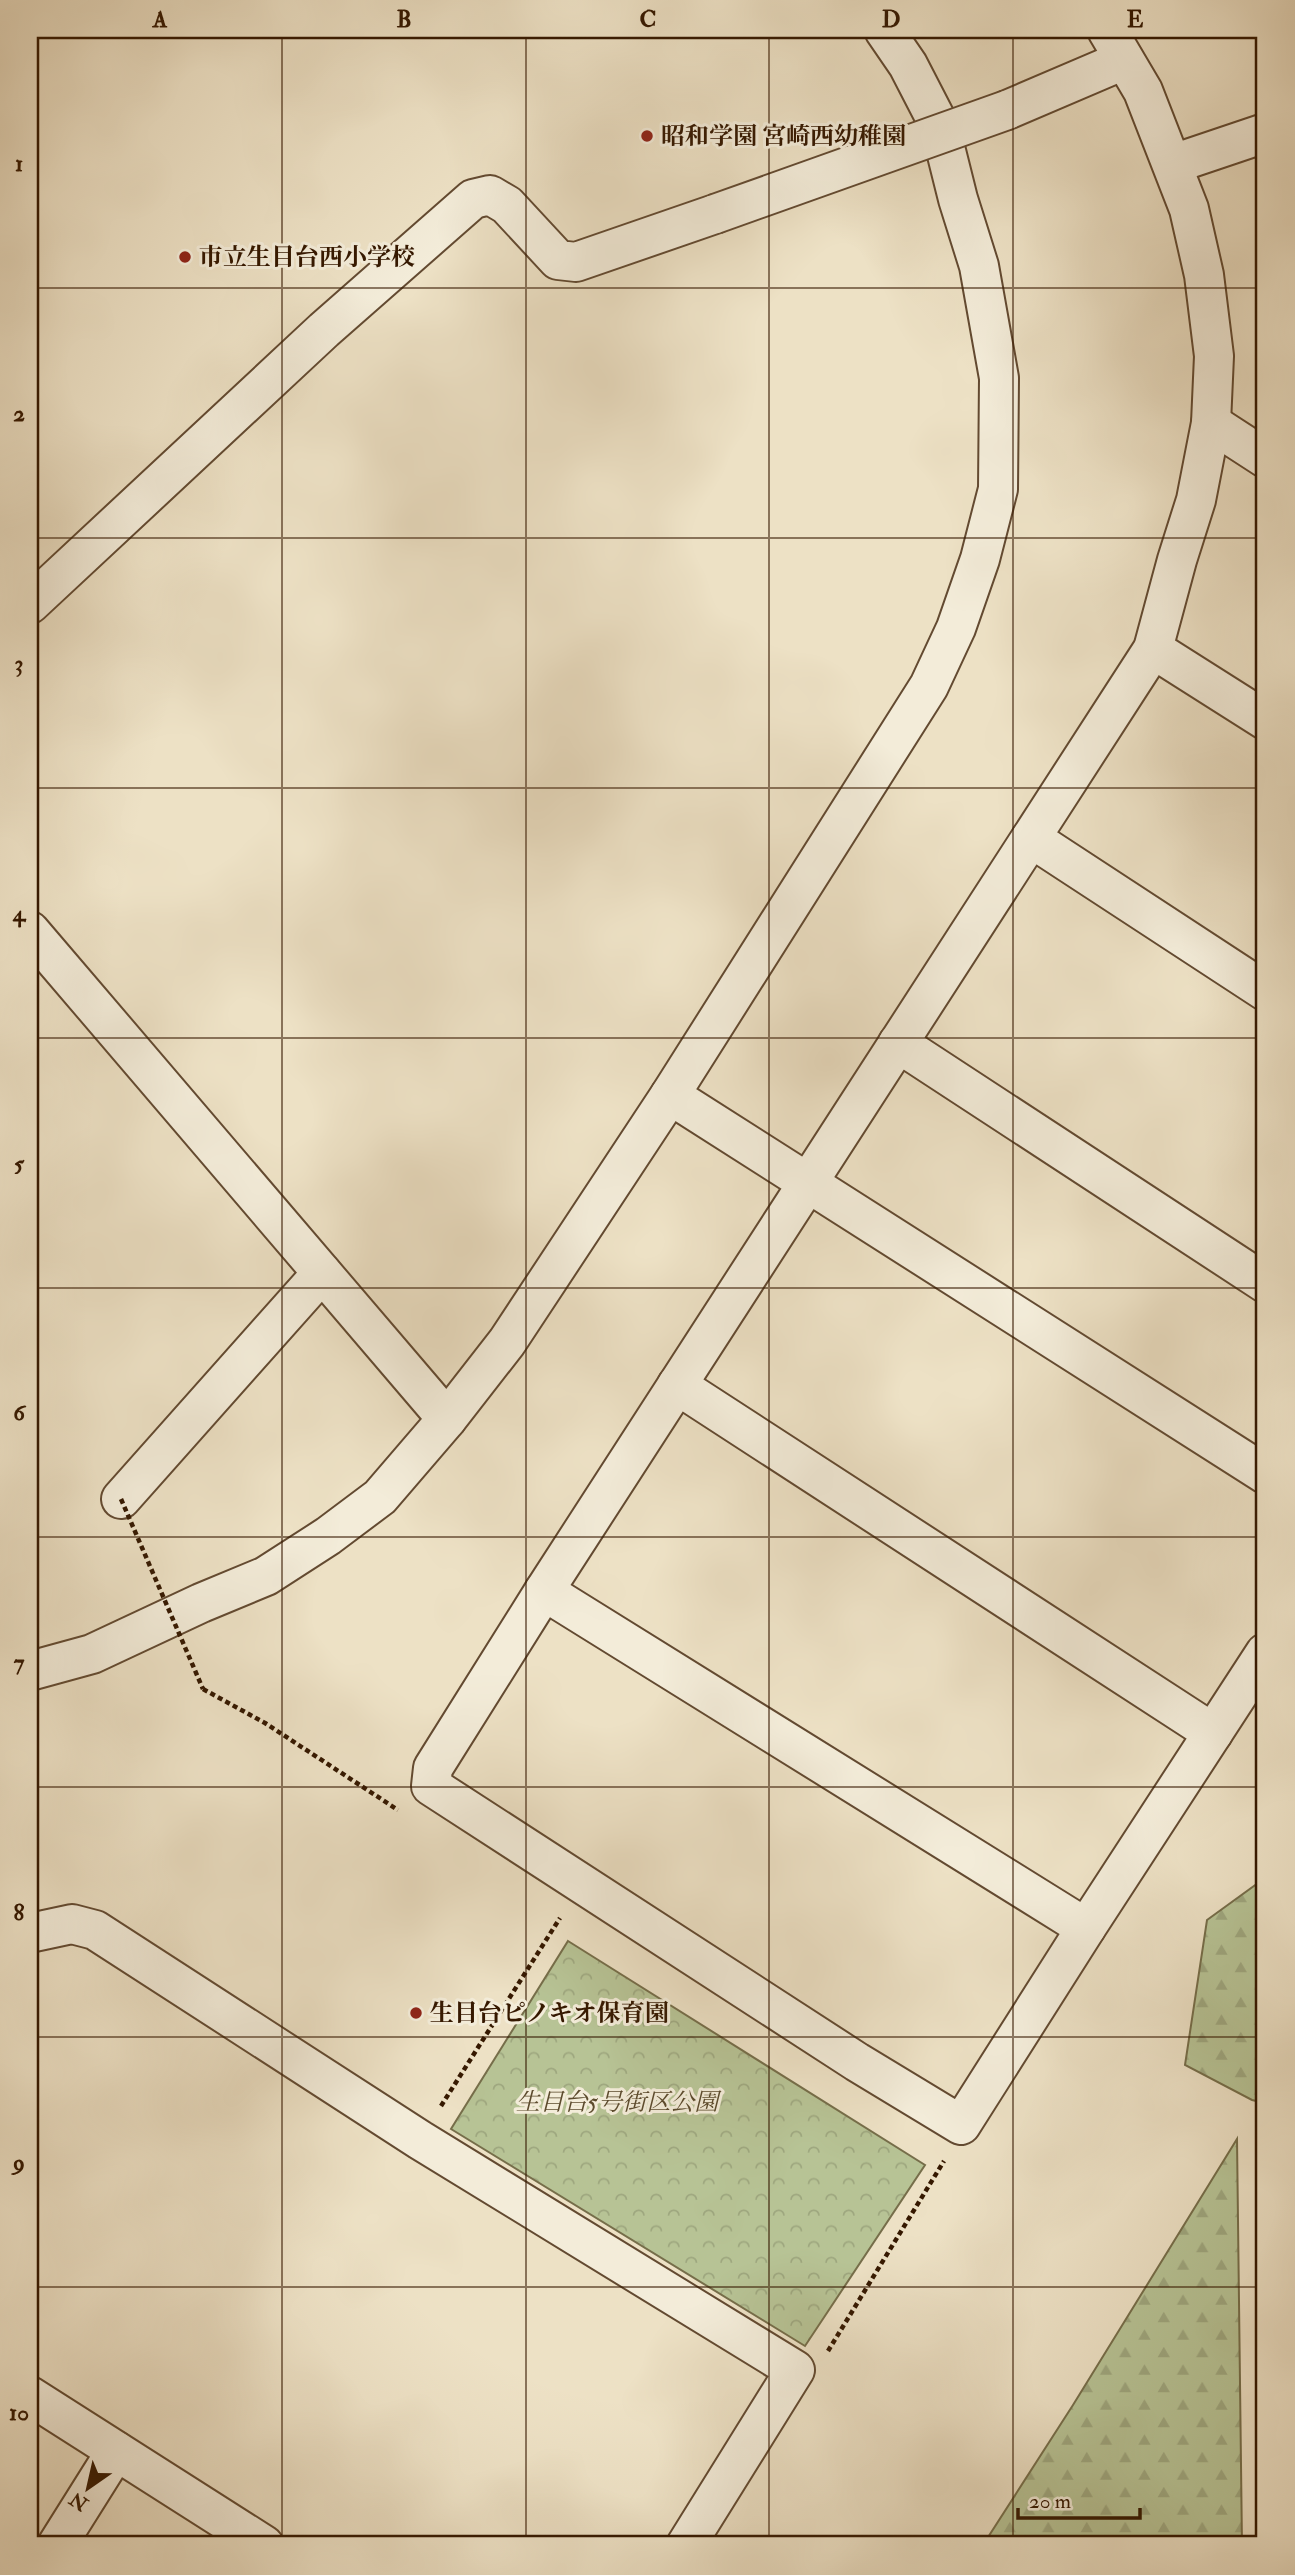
<svg xmlns="http://www.w3.org/2000/svg" width="1295" height="2575" font-family="'IM FELL Double Pica','Noto Serif JP',serif">
<style>
.forest{fill:url(#forest-firs);stroke:#766e4a;stroke-width:2}
.park{fill:url(#park-crowns);stroke:#766e4a;stroke-width:2}
.lines{fill:none;stroke-linecap:round;stroke-linejoin:round}
.minor-casing{stroke:#634a31;stroke-width:42}
.path{stroke:#351800;stroke-width:4.5;stroke-dasharray:5 3.5;stroke-linecap:butt}
.minor{stroke:#f3ecd9;stroke-width:38}
.minor-bridge-casing{stroke:#634a31;stroke-width:42;stroke-linecap:butt}
.path-bridge{stroke:#351800;stroke-width:4.5;stroke-dasharray:5 3.5;stroke-linecap:butt}
.minor-bridge{stroke:#f3ecd9;stroke-width:38}
.grid{fill:none;stroke:#351800;stroke-width:2;stroke-opacity:0.55}
.poi-dot{fill:#8f2418;stroke:#f3ecd9;stroke-width:2.5}
.labels{text-anchor:middle;dominant-baseline:central;stroke-width:6;stroke-linejoin:round;paint-order:stroke}
.poi-label{font-size:24px;font-weight:bold;fill:#351800;stroke:#f3ecd9;text-anchor:start}
.park-label{font-size:24px;font-style:italic;fill:#5c4b2d;stroke:#f3ecd9}
.neatline{fill:none;stroke:#351800;stroke-width:2.5}
.grid-label{font-size:23px;text-anchor:middle;font-weight:bold;fill:#351800}
</style>
<defs>
<pattern id="forest-firs" width="22" height="20" patternUnits="userSpaceOnUse" patternTransform="scale(1.75)"><rect width="22" height="20" fill="#b7c395"/><path d="M5 1l3.5 6h-7zM16 11l3.5 6h-7z" fill="#9ea77f"/></pattern>
<pattern id="park-crowns" width="20" height="18" patternUnits="userSpaceOnUse" patternTransform="scale(1.75)"><rect width="20" height="18" fill="#b7c395"/><path d="M2 6a3 3 0 1 1 6 0M12 15a3 3 0 1 1 6 0" fill="none" stroke="#9ea77f"/></pattern>
</defs>
<rect width="100%" height="100%" fill="#ede1c5"/>
<filter id="stains"><feTurbulence type="fractalNoise" baseFrequency=".00286" numOctaves="4"/><feColorMatrix values="0 0 0 0 .2 0 0 0 0 .09 0 0 0 0 .02 0 0 0 .5 -.17"/></filter>
<radialGradient id="worn" r=".72"><stop offset=".6" stop-color="#630" stop-opacity="0"/><stop offset="1" stop-color="#630" stop-opacity=".3"/></radialGradient>
<g class="forest">
<path d="M1265,1878V2103L1252,2100L1185,2065L1207,1920Z"/>
<path d="M1237,2139L1242,2545H983L1073,2405Z"/>
</g>
<path class="park" d="M568,1941L925,2165L805,2346L451,2129Z"/>
<g class="lines">
<defs>
<g id="minor">
<path d="M1107,30L1143,91L1189,209L1204,275L1214,356L1211,423L1196,500L1177,560L1153,649L544,1591L433,1768L431,1786L857,2062L961,2125L1086,1928L1265,1653"/>
<path d="M1007,110L1124,60"/>
<path d="M1173,164L1265,133"/>
<path d="M1211,423L1265,458"/>
<path d="M30,604L324,330L473,199L490,195L507,205L558,260L576,262L715,214"/>
<path d="M1153,649L1265,720"/>
<path d="M1031,838L1265,991"/>
<path d="M30,931L447,1419"/>
<path d="M898,1043L1265,1283"/>
<path d="M670,1095L1265,1474"/>
<path d="M677,1385L1213,1733"/>
<path d="M121,1499L322,1273"/>
<path d="M544,1591L1086,1928"/>
<path d="M30,1671L92,1654L201,1603L266,1576L328,1536L380,1497L447,1419L507,1342L670,1095L929,686L956,628L980,559L998,489L999,378L979,266L958,199L940,127L908,65L884,30"/>
<path d="M30,1933L72,1924L95,1930L420,2140L795,2370L686,2545"/>
<path d="M30,2396L264,2545"/>
<path d="M57,2545L116,2451"/>
</g>
</defs>
<use href="#minor" class="minor-casing"/>
<g class="path">
<path d="M1157,36L1172,30"/>
<path d="M203,1689L265,1723L398,1810"/>
<path d="M441,2106L560,1918"/>
<path d="M828,2351L944,2161"/>
</g>
<use href="#minor" class="minor"/>
<defs>
<path id="minor-bridge" d="M715,214L1007,110"/>
</defs>
<use href="#minor-bridge" class="minor-bridge-casing"/>
<path class="path-bridge" d="M121,1499L203,1689"/>
<use href="#minor-bridge" class="minor-bridge"/>
</g>
<path class="grid" d="M282,30V2545M526,30V2545M769,30V2545M1013,30V2545M30,288H1265M30,538H1265M30,788H1265M30,1038H1265M30,1288H1265M30,1537H1265M30,1787H1265M30,2037H1265M30,2287H1265"/>
<g class="poi-dot">
<circle cx="647" cy="136" r="7"/>
<circle cx="185" cy="257" r="7"/>
<circle cx="416" cy="2013" r="7"/>
</g>
<g class="labels">
<g class="poi-label">
<text x="661" y="136">昭和学園 宮崎西幼稚園</text>
<text x="199" y="257">市立生目台西小学校</text>
<text x="430" y="2013">生目台ピノキオ保育園</text>
</g>
<g class="park-label">
<text x="617" y="2102">生目台5号街区公園</text>
</g>
</g>
<rect width="1295" height="2575" fill="none" stroke="#ede1c5" stroke-width="77"/>
<g transform="translate(88 2488) rotate(214)" stroke="#f3ecd9" stroke-width="5" paint-order="stroke">
<path d="M0-5L12 26L0 18L-12 26Z" fill="#351800"/>
<text y="-10" font-size="19" font-weight="bold" text-anchor="middle" fill="#351800">N</text>
</g>
<path d="M1018 2508v10h122v-10" fill="none" stroke="#351800" stroke-width="3.5"/>
<text x="1029" y="2508" font-size="21" fill="#351800" stroke="#f3ecd9" stroke-width="5" paint-order="stroke">20 m</text>
<rect x="38" y="38" width="1218" height="2498" class="neatline"/>
<g class="grid-label">
<text x="160" y="27">A</text>
<text x="404" y="27">B</text>
<text x="648" y="27">C</text>
<text x="891" y="27">D</text>
<text x="1135" y="27">E</text>
<text x="19" y="171">1</text>
<text x="19" y="421">2</text>
<text x="19" y="671">3</text>
<text x="19" y="921">4</text>
<text x="19" y="1171">5</text>
<text x="19" y="1420">6</text>
<text x="19" y="1670">7</text>
<text x="19" y="1920">8</text>
<text x="19" y="2170">9</text>
<text x="19" y="2420">10</text>
</g>
<rect width="100%" height="100%" filter="url(#stains)"/>
<rect width="100%" height="100%" fill="url(#worn)"/>
</svg>
